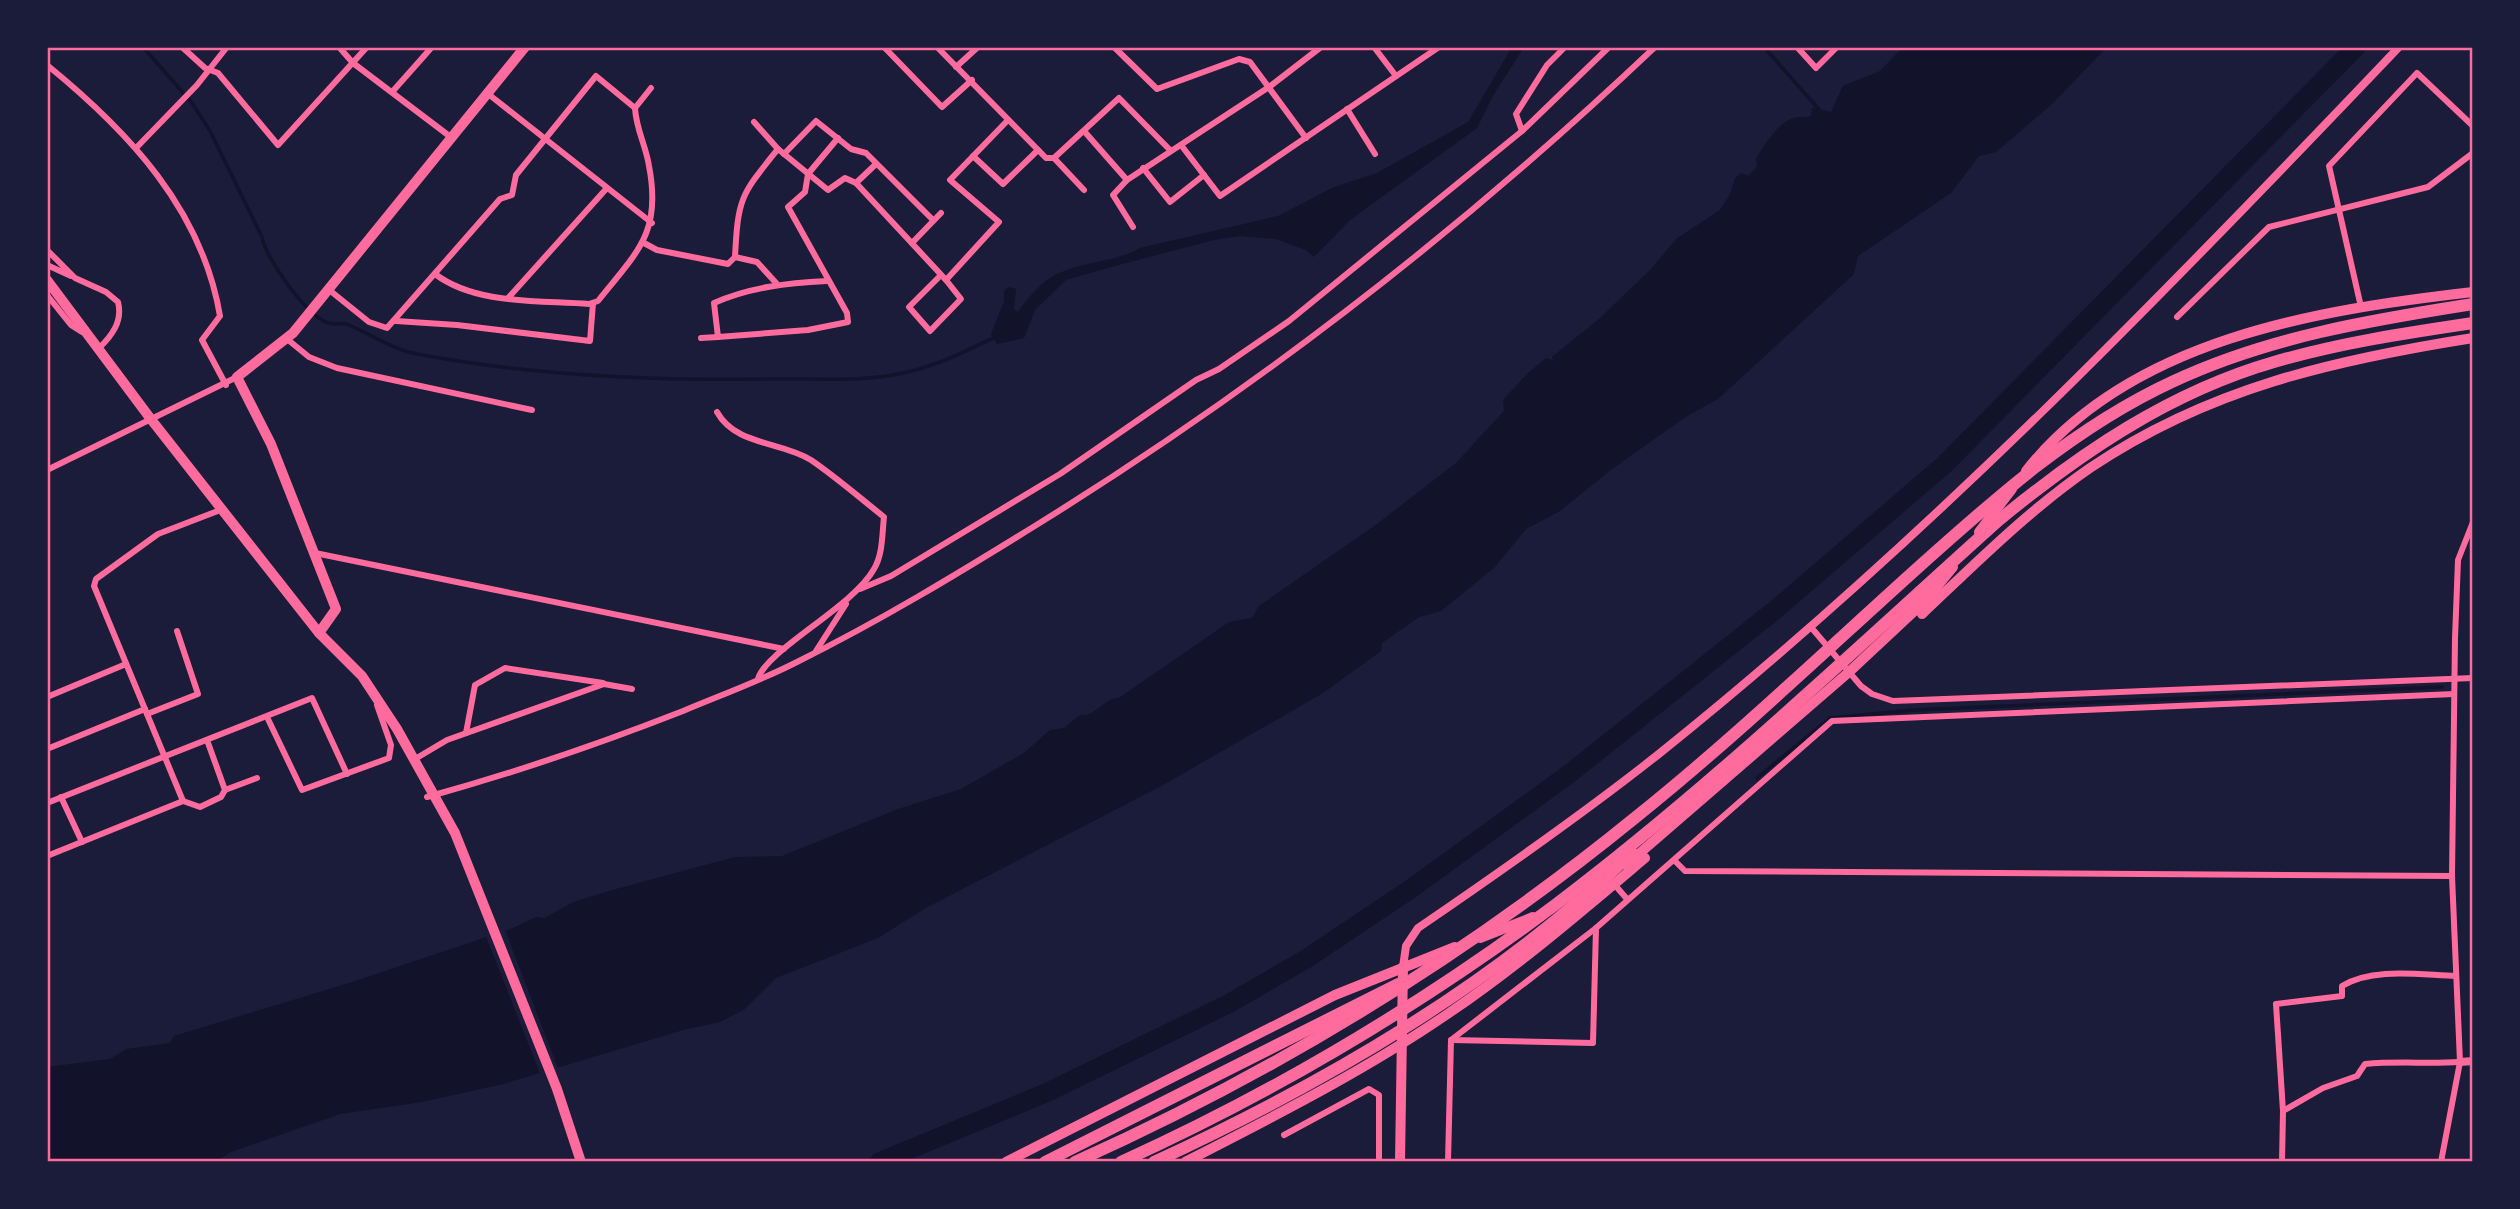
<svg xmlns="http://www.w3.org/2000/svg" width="2520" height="1209" font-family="'Archivo Narrow',sans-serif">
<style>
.water{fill:#12122b}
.pier{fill:#1b1b3a}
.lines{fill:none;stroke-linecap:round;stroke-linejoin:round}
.stream{stroke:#12122b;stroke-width:3.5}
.river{stroke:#12122b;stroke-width:19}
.minor{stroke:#ff6b9d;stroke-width:6}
.tertiary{stroke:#ff6b9d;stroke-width:8}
.secondary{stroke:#ff6b9d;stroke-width:10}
.primary{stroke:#ff6b9d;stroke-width:10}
.trunk{stroke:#ff6b9d;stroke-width:10}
.motorway{stroke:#ff6b9d;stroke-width:12}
.neatline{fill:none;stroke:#ff6b9d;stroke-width:2.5}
</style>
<rect width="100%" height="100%" fill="#1b1b3a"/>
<g class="water">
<path d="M1512,47H1524L1494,94L1477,128L1350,220L1314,257L1306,250L1276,239L1240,236L1214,240L1111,267L1066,280L1035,310L1024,338L997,344L991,334L1004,302V291L1008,287L1016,289L1014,310L1018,312C1028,298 1044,278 1062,272C1087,261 1116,262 1140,248L1278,216L1334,187L1377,173L1468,122Z"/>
<path d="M1903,47H2107L2051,105L1996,152L1979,156L1951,193L1858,256L1854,274L1718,399L1687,416L1612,469L1560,511L1526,529L1494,568L1441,611L1419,617L1382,643L1381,651L1323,693L1163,785L924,909L878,938L776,978L745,1009L720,1022L683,1030L503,1084L422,1102L340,1114L231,1152L215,1162H47V1067L110,1059L126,1049L170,1043L174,1036L349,983L511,929L536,917L544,918L576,901L616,889L735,857L782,856L898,809L961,789L1024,753L1050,730L1064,728L1080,715C1096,717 1103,698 1119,698L1229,622L1252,618L1259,606L1377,524L1456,463L1504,411L1503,400L1527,374L1546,358L1553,360L1552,357L1600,318L1650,270L1676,239L1720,210L1730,194L1735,178L1742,173L1748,176L1757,166L1756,159C1763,147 1779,121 1794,118C1801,116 1804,118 1811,116L1812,108L1831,112L1843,86L1880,71Z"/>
</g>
<path class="pier" d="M504,927L559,1071L541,1076L485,934Z"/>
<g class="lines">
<g class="stream">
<path d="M143,47L192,103L210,131L262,237C266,259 306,315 328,323C335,325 341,322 349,325C372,335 392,349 417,354C534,376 653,381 771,379C811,378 854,382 893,375C931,369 962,353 997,336"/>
<path d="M1764,47L1823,114"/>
<path d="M1757,778L1830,718L1914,710L2442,687"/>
</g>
<path class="river" d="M879,1162L1048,1092L1230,1003L1306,959L1412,888L1569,774L1775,610L1945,464L2356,47"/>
<g class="minor">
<path d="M182,47L205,68L218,73L278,145L367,47"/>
<path d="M339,47L353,63L452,138"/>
<path d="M884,47L942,107L972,80"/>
<path d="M937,47L1046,158H1054L1119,98L1169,149"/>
<path d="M1114,47L1157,89L1239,59L1250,62L1306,138"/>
<path d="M1374,47L1396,76"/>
<path d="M1797,47L1816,68L1837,47"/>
<path d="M47,65C128,131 202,209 220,316L202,340L226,385"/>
<path d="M956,67L978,47"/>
<path d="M393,91L432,47"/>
<path d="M487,93L652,223"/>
<path d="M635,108L651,88"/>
<path d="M1347,109L1375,154"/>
<path d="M1084,131L1127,180"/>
<path d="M1522,131L1516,114L1547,65L1565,47"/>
<path d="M1181,145L1220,196L1439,47"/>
<path d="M137,147L197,85L227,47"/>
<path d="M778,149L828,190L845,178L856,183L946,280L999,222L950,180L1008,120"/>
<path d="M784,154L816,121L851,149L866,153L933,220"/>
<path d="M973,156L1003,184L1038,150"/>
<path d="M1054,158L1084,190"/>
<path d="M1143,168L1170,202L1204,175"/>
<path d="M856,183L876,164"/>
<path d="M1133,227L1113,195L1127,180L1269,87L1321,47"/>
<path d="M644,243L657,250L728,264L735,257C738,197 741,195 778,149L754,122"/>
<path d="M912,243L941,213"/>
<path d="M47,250L75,278L106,292L118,302C123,321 112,336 98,349"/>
<path d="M735,257L757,262L777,284"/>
<path d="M47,265L71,276"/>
<path d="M941,275L909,307L930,331L961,299L946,280"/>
<path d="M827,281C788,283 750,287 714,303L718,337L808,330L848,322L847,313L788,207L805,192L808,174L838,138"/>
<path d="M328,289L369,322L387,328L500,199L512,195L516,175L596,76L635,108C636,129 646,146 649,166C662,233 637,252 598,301L589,304C539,300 476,305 435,274"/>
<path d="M47,295L71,325L82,332"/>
<path d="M509,297L607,188"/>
<path d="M2361,307L2329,166L2417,73L2473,126"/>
<path d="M2177,317L2269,227L2428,187L2473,153"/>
<path d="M396,321L457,325L590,341L593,303"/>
<path d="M701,338L718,337"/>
<path d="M287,339L309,357L337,368L532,410"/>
<path d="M717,412C736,446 781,441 811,460C836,477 860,498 884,517C882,534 883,554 874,569C853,607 766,650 758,679"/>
<path d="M47,470L237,377"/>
<path d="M315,553L784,649"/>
<path d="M860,589L891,576L1060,474L1196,380L1219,369L1289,321L1522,131L1609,47"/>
<path d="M1810,626L1861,686L1872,694L1893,701L2473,678"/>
<path d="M816,651L846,604"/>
<path d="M47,697L126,664"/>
<path d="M147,714L198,694L177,631"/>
<path d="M267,717L302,790L389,758L391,745L377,705"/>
<path d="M466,733L475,685L505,668L603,683"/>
<path d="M47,749L145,709"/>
<path d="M415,759L447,740L604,684L632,689"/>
<path d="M225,790L257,778"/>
<path d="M61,797L82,842"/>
<path d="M427,797C514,773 599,744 683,711C721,695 760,681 797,662C880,621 959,573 1038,524C1259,387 1465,227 1655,47"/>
<path d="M183,801L94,586L96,579L158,534L223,509"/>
<path d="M47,803L312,698L347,774"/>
<path d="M47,856L183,801L200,807L221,797L225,790L207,740"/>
<path d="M1675,861L1685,871L2452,876"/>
<path d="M1614,884L1627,899"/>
<path d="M2456,976C2420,975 2373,967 2342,986V996L2276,1004L2283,1111L2323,1088L2357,1076L2365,1064C2397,1061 2427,1064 2460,1062"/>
<path d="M1451,1040L1593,1043L1596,928"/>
<path d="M1284,1135L1369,1089L1379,1095V1162"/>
<path d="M1448,1162L1451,1040L1596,928L1832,721L2454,694"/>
<path d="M2282,1162L2283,1111"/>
<path d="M2441,1162L2460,1062L2452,876L2455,638L2458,560L2473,522"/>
</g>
<g class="tertiary">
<path d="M1403,967L1406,946L1418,928C1500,872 1582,815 1660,753C1926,540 2164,294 2399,47"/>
<path d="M2460,1062L2473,1061"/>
</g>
<path class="secondary" d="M319,633L336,609L271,444L237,377L293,333L525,47"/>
<g class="primary">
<path d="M47,280L150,418L319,633L362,676L397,729L455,833L557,1089L581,1162"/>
<path d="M1400,1162L1403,967"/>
</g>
<g class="trunk">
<path d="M2026,471C2130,339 2316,310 2473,292"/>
<path d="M1979,532L2012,489"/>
<path d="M1922,614C1976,563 2029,510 2090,468C2209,388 2334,360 2473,338"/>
<path d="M1626,865L1849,672L1925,601L1953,567"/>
<path d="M1480,938L1533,917"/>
<path d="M1006,1162L1335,995L1455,947"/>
<path d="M1185,1162C1275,1116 1366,1070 1449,1013C1518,966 1581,912 1645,858"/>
</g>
<g class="motorway">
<path d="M1045,1162L1398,984"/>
<path d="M1075,1162C1278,1071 1464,957 1636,817C1732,740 1821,655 1912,573C1993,500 2074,427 2174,381C2268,337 2371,320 2473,304"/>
<path d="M1121,1162C1273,1093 1421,1005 1555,905C1711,787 1853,651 1999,520C2082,452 2170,392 2274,362C2339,343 2406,333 2473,323"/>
<path d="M1154,1162C1327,1082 1494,985 1632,853"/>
</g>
</g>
<rect width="2520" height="1209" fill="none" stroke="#1b1b3a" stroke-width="98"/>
<rect x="49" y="49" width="2422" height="1111" class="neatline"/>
</svg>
